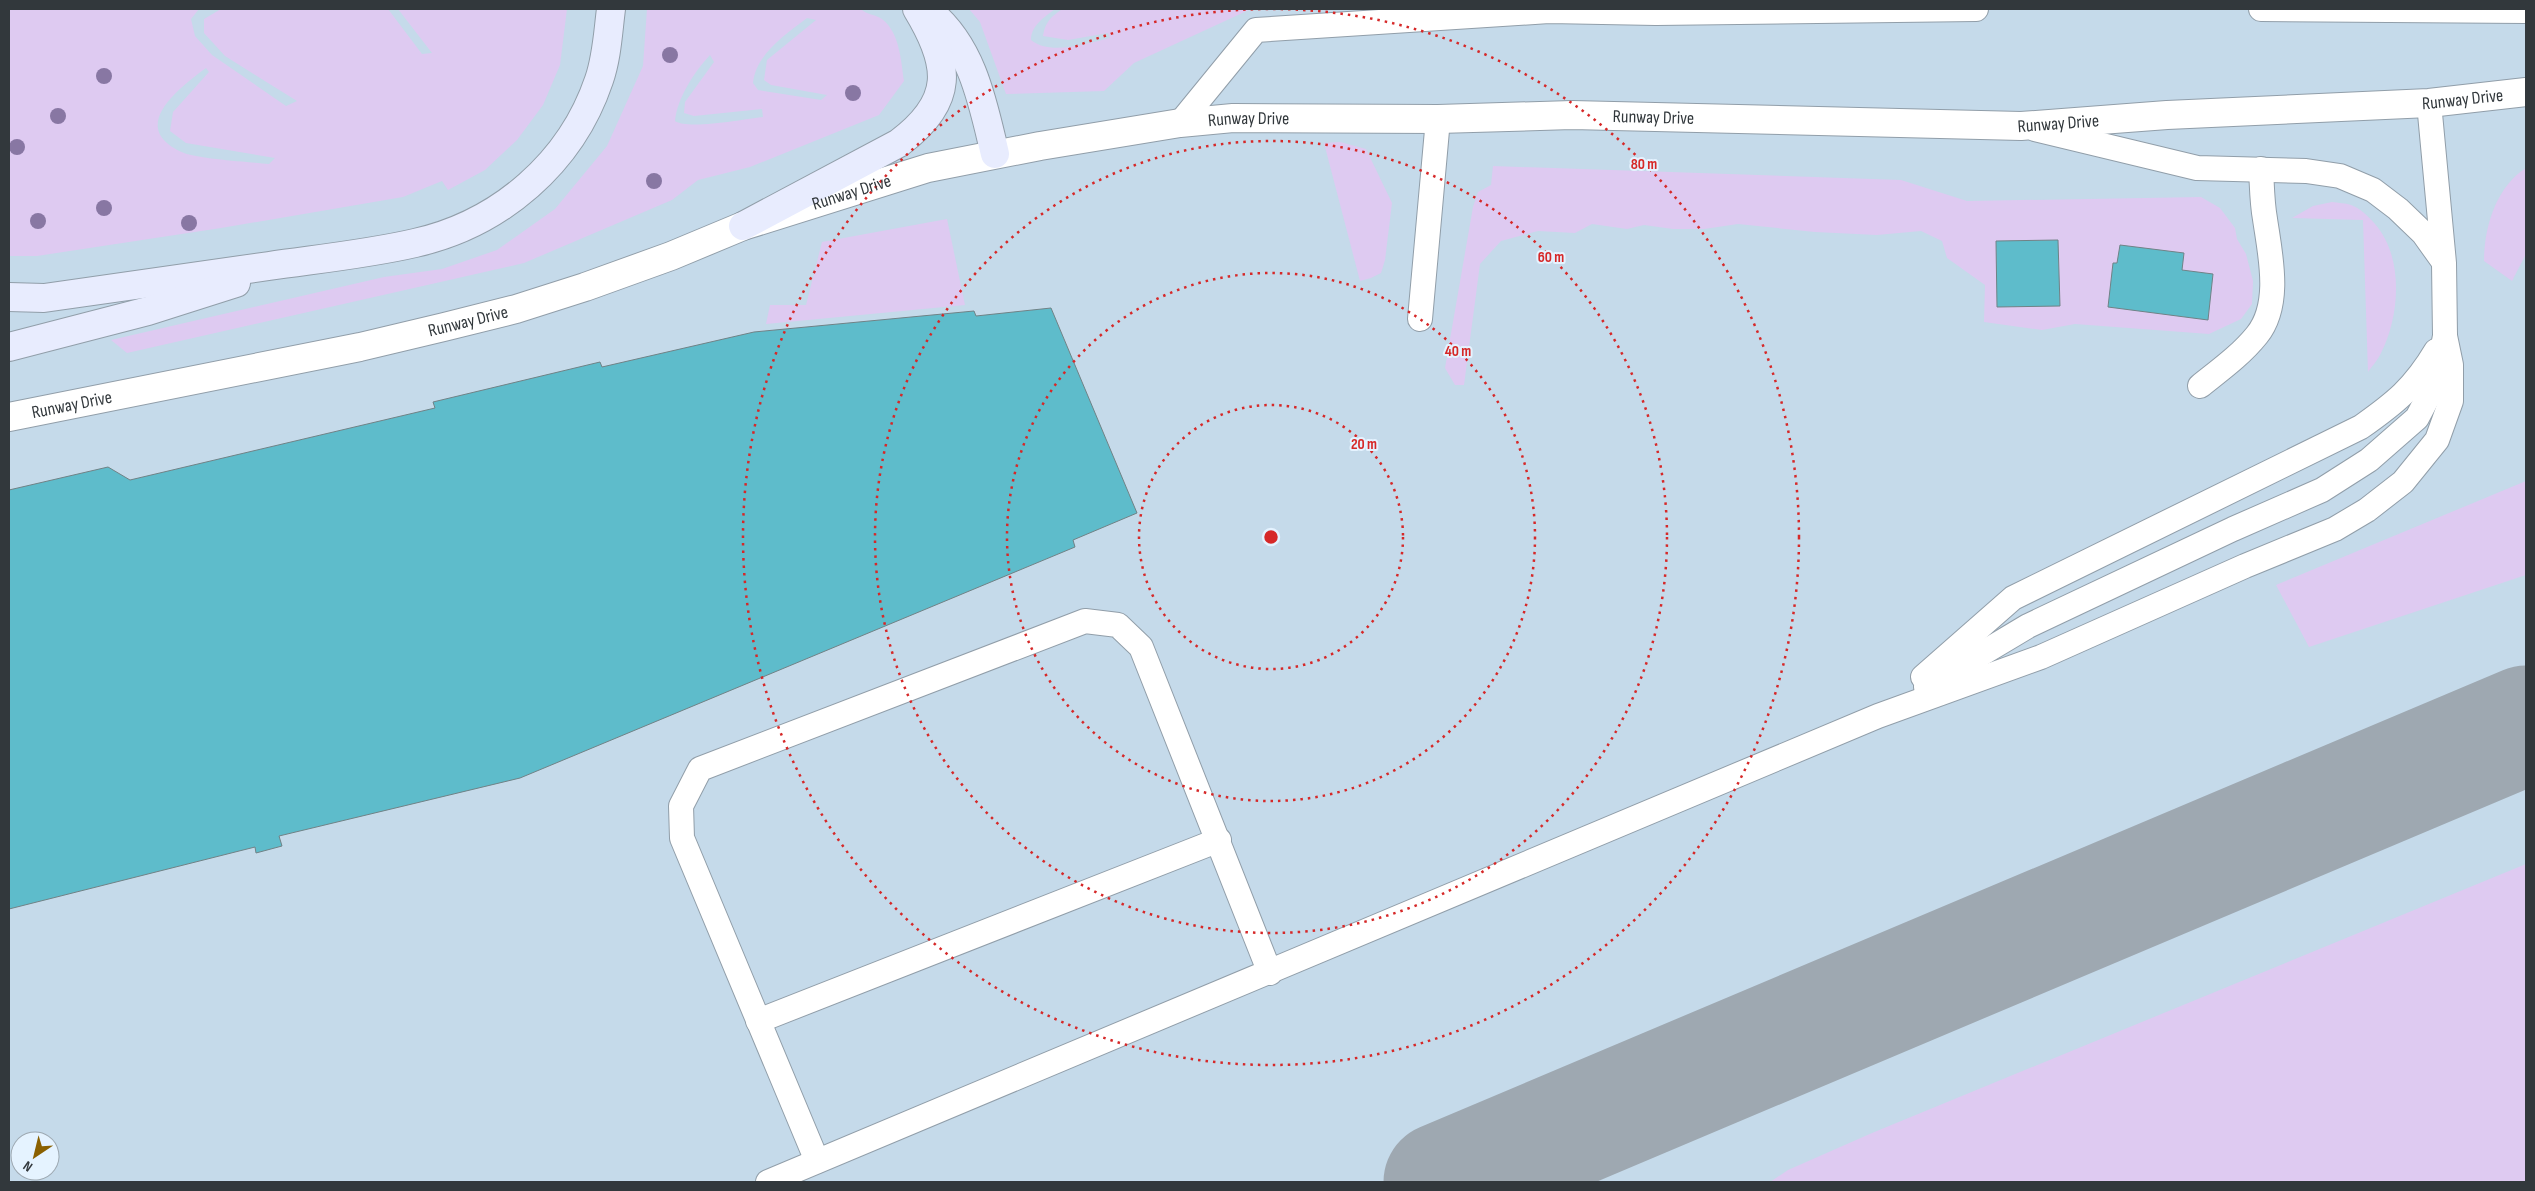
<svg xmlns="http://www.w3.org/2000/svg" width="2535" height="1191" font-family="'Sofia Sans Condensed',sans-serif">
<style>
.built{fill:#c5daea;fill-rule:evenodd}
.green{fill:#decaf1;fill-rule:evenodd}
.lines{fill:none;stroke-linecap:round;stroke-linejoin:round}
.taxiway{stroke:#9ea8b1;stroke-width:119}
.building{fill:#5ebccb;stroke:#708286}
.service-casing{stroke:#919ea9;stroke-width:26}
.minor-casing{stroke:#919ea9;stroke-width:30}
.secondary-casing{stroke:#919ea9;stroke-width:30}
.service{stroke:#fff;stroke-width:24}
.minor{stroke:#fff;stroke-width:28}
.secondary{stroke:#e8ecfe;stroke-width:28}
.tree{fill:#8877a3}
.ring{fill:none;stroke:#d62828;stroke-width:2.5;stroke-dasharray:2.5 5}
.labels{text-anchor:middle;dominant-baseline:central;stroke-width:4;stroke-linejoin:round;paint-order:stroke}
.street-label{font-size:18px;fill:#32383c;stroke:#e5f3ff}
.centre{fill:#d62828;stroke:#e5f3ff;stroke-width:2.5}
.ring-label{font-size:15px;text-anchor:middle;font-weight:bold;fill:#d62828;stroke:#e5f3ff;stroke-width:4;stroke-linejoin:round;paint-order:stroke}
</style>
<rect width="100%" height="100%" fill="#d8e6f1"/>
<path class="built" d="M9,9H2526V1182H9ZM20,1141H50V1171H20Z"/>
<g class="green">
<path d="M9,9H199L191,19L195,36L212,55L286,106L297,101L225,56L204,33V19L221,9H388L422,54L432,53L398,9H567L560,65L543,105L517,140L485,170L448,190L442,181L403,197L221,228L37,256H9ZM206,68L209,72L173,112L170,131L186,143L275,158L269,164C249,162 200,159 184,153C127,129 176,90 206,68Z"/>
<path d="M647,9H861C867,15 875,14 882,19C900,33 901,61 904,81L879,115L750,167L698,180L672,200L524,263L127,353L111,340L384,277L442,269L497,250L555,209L607,146L643,66ZM807,18L816,20L767,60L764,80L771,85L827,95L821,100L758,90L753,83C756,54 785,35 807,18ZM710,55L714,62L685,102L684,113L694,116L762,109L763,117C745,119 688,130 675,121C677,98 695,71 710,55Z"/>
<path d="M969,9H1055C1045,17 1031,25 1031,40C1050,56 1088,43 1110,38L1108,33L1068,40L1043,36C1045,22 1051,17 1062,9H1251L1134,63L1104,91L1006,94L980,22Z"/>
<path d="M1340,142L1366,149L1392,203L1385,260L1381,273L1371,278L1360,281L1324,143Z"/>
<path d="M1493,166L1901,180L1967,201L2201,197L2220,208L2235,228L2237,239L2246,254L2253,281L2252,304L2241,319L2209,334L2075,324L2042,330L1984,322L1985,285L1947,258L1942,241L1921,231L1877,235L1815,232L1738,224L1704,229H1673L1644,225L1627,229L1592,224L1575,233L1538,231L1501,241L1480,264L1464,385H1455L1445,368L1473,207L1478,192L1491,185Z"/>
<path d="M2526,168V254L2512,281L2484,261C2484,227 2496,187 2526,168Z"/>
<path d="M2332,202C2338,203 2345,203 2351,205C2360,208 2369,217 2375,224C2404,257 2400,316 2381,353C2378,360 2372,366 2368,372L2363,220L2292,218L2313,206Z"/>
<path d="M947,219L965,305L766,324L770,305H806L822,242Z"/>
<path d="M2526,481V575L2309,647L2276,585Z"/>
<path d="M2526,864V1182H1770L1788,1170L1872,1133Z"/>
</g>
<g class="lines">
<path class="taxiway" d="M1443,1182L2526,725"/>
</g>
<g class="building">
<path d="M2058,240L2060,306L1997,307L1996,241Z"/>
<path d="M2120,245L2184,253L2182,270L2213,274L2208,320L2108,307L2113,263H2117Z"/>
<path d="M1051,308L1137,513L1073,540L1075,547L520,778L279,836L282,846L256,853L255,847L9,909V490L108,467L130,480L435,408L433,402L600,362L602,367L754,332L974,311L976,316Z"/>
</g>
<g class="lines">
<defs>
<g id="service">
<path d="M2261,9L2526,11"/>
<path d="M1180,123L1256,30L1549,11L1656,13L1976,9"/>
<path d="M2035,129L2197,168L2306,171L2340,176L2373,190L2398,209L2423,233L2443,261"/>
<path d="M1420,319L1438,119"/>
<path d="M2200,386C2220,370 2241,355 2257,335C2282,304 2270,254 2265,219C2262,203 2262,186 2261,169"/>
<path d="M1923,677L2013,598L2361,427C2395,403 2414,388 2436,351"/>
<path d="M1926,687L2028,626L2233,529L2322,490L2369,460L2417,418L2436,382L2445,336L2444,263L2429,103"/>
<path d="M758,1021L1219,840"/>
<path d="M817,1161L682,838L681,806L700,769L1085,621L1118,625L1141,647L1270,973"/>
<path d="M768,1182L1878,716L2041,657L2245,566L2335,529L2367,510L2403,482L2437,440L2451,401V365L2445,336"/>
</g>
<g id="minor">
<path id="s1" d="M9,417L360,347L444,327L516,309L585,287L671,256L743,226L928,168L1040,146L1180,123L1233,118L1438,119L1572,115L2021,126L2167,115L2429,103L2526,92"/>
</g>
<g id="secondary">
<path d="M931,13C973,48 983,104 995,154"/>
<path d="M743,226L899,143C955,101 951,65 917,9"/>
<path d="M9,297L44,298C119,287 194,276 269,266C317,259 368,254 415,243C500,224 571,163 599,80C607,57 608,32 611,9"/>
<path d="M9,347L148,311L236,283"/>
</g>
</defs>
<use href="#service" class="service-casing"/>
<use href="#minor" class="minor-casing"/>
<use href="#secondary" class="secondary-casing"/>
<use href="#service" class="service"/>
<use href="#minor" class="minor"/>
<use href="#secondary" class="secondary"/>
</g>
<g class="tree">
<circle cx="670" cy="55" r="8"/>
<circle cx="104" cy="76" r="8"/>
<circle cx="853" cy="93" r="8"/>
<circle cx="58" cy="116" r="8"/>
<circle cx="17" cy="147" r="8"/>
<circle cx="654" cy="181" r="8"/>
<circle cx="104" cy="208" r="8"/>
<circle cx="38" cy="221" r="8"/>
<circle cx="189" cy="223" r="8"/>
</g>
<g class="ring">
<circle cx="1271" cy="537" r="132"/>
<circle cx="1271" cy="537" r="264"/>
<circle cx="1271" cy="537" r="396"/>
<circle cx="1271" cy="537" r="528"/>
</g>
<g class="labels">
<g class="street-label">
<text stroke="none"><textPath href="#s1" startOffset="2494">Runway Drive</textPath></text>
<text stroke="none"><textPath href="#s1" startOffset="1684">Runway Drive</textPath></text>
<text stroke="none"><textPath href="#s1" startOffset="1279">Runway Drive</textPath></text>
<text stroke="none"><textPath href="#s1" startOffset="2089">Runway Drive</textPath></text>
<text stroke="none"><textPath href="#s1" startOffset="874">Runway Drive</textPath></text>
<text stroke="none"><textPath href="#s1" startOffset="469">Runway Drive</textPath></text>
<text stroke="none"><textPath href="#s1" startOffset="64">Runway Drive</textPath></text>
</g>
</g>
<circle cx="1271" cy="537" r="8" class="centre"/>
<g class="ring-label">
<text x="1644" y="169">80 m</text>
<text x="1551" y="262">60 m</text>
<text x="1458" y="356">40 m</text>
<text x="1364" y="449">20 m</text>
</g>
<rect width="2535" height="1191" fill="none" stroke="#32383c" stroke-width="20"/>
<g transform="translate(35 1156) rotate(215)"><circle r="24" fill="#e5f3ff" stroke="#9da8b1"/>
<path d="M0-4L9 19L0 12L-9 19Z" fill="#8a6000"/>
<text y="-8" font-size="14" font-weight="bold" text-anchor="middle" fill="#32383c">N</text>
</g>
</svg>
